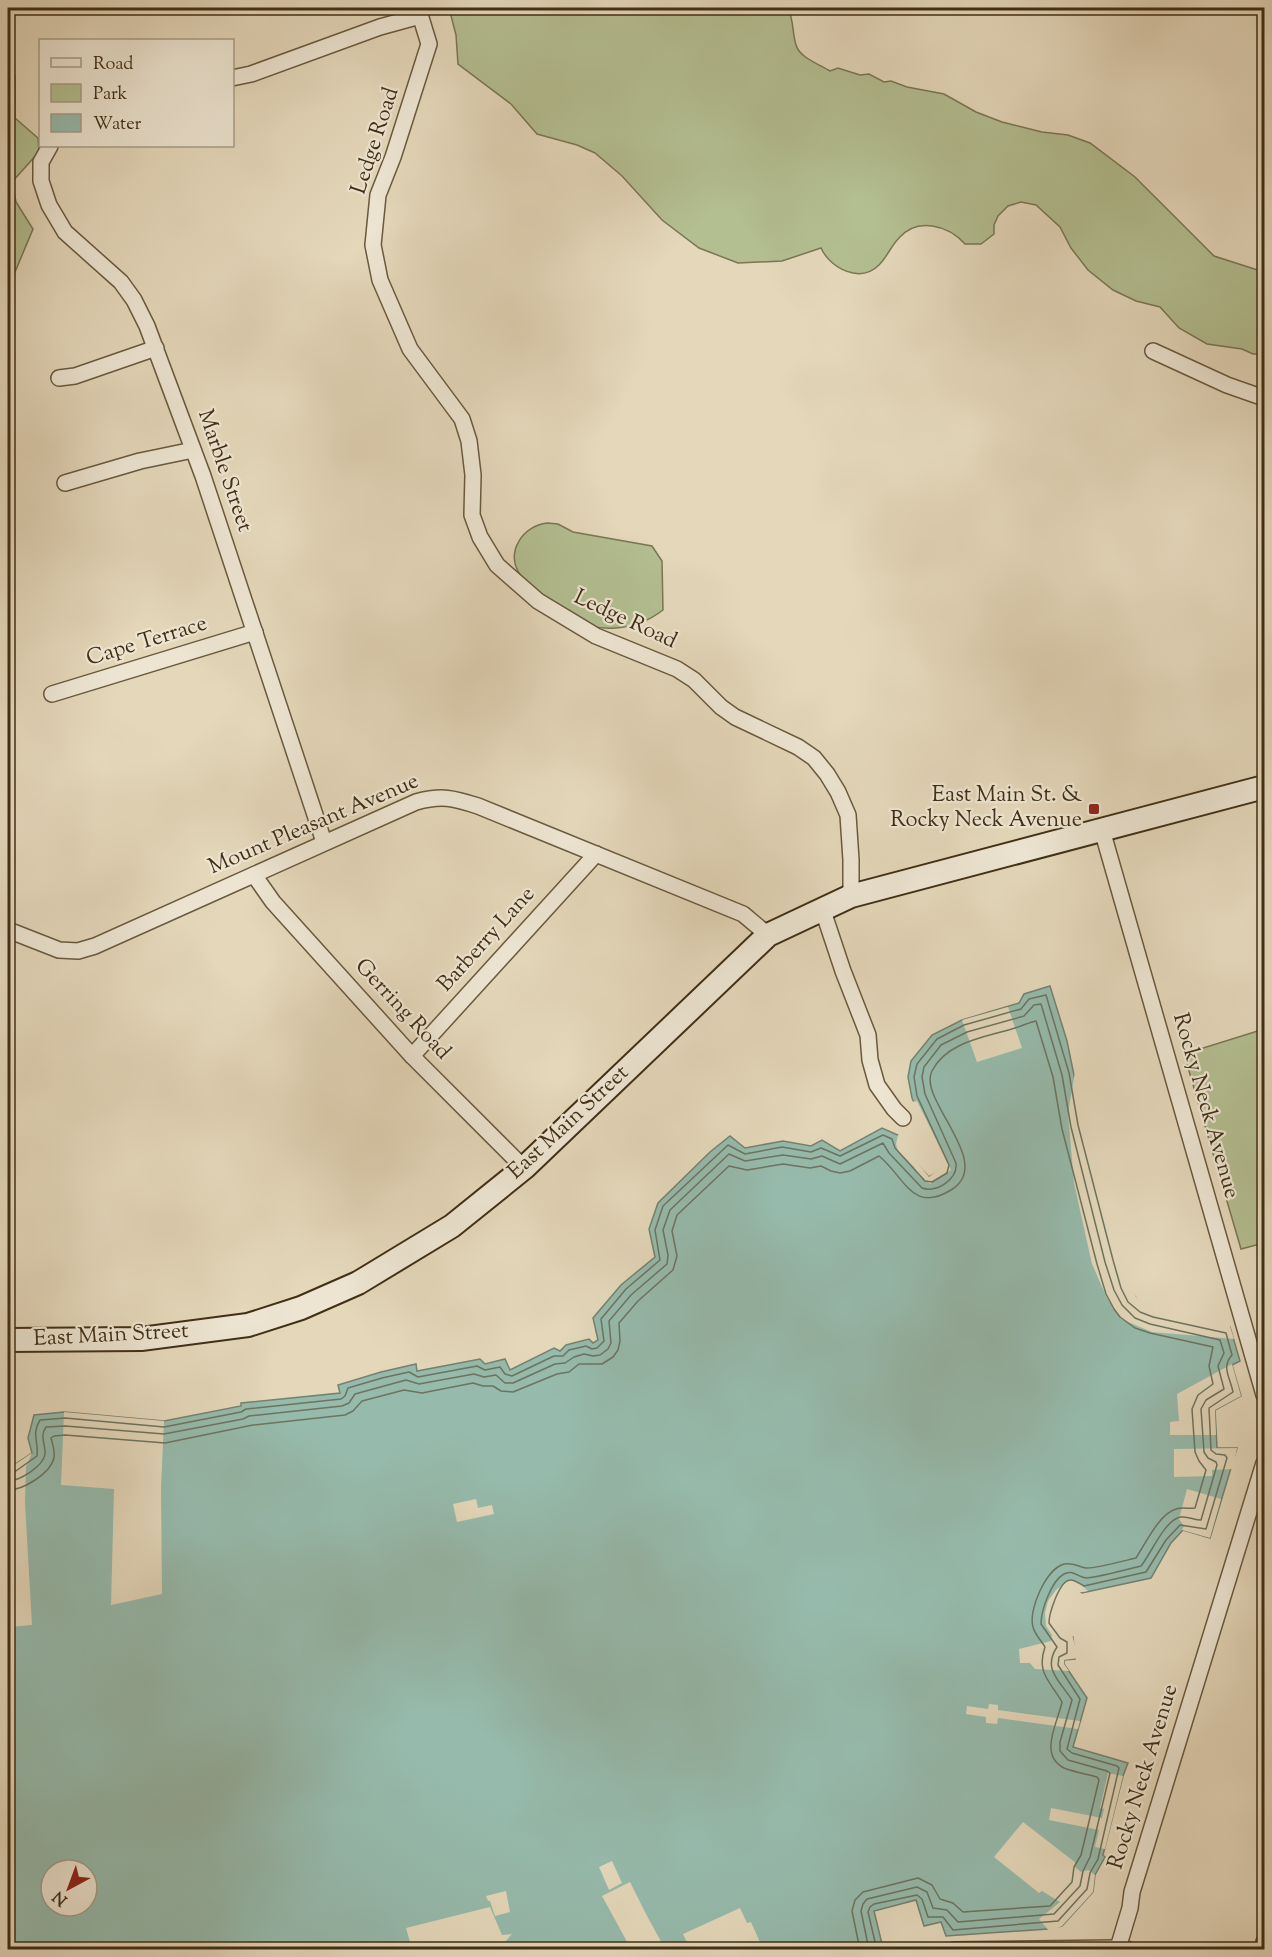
<svg xmlns="http://www.w3.org/2000/svg" width="1272" height="1957" font-family="'Sorts Mill Goudy',serif">
<style>
.green{fill:#b3be91;stroke:#7a7653;stroke-width:1.5}
.water{fill:#96baac;stroke:#748270;stroke-width:1.5;fill-rule:evenodd}
.pier{fill:#e4d7ba}
.lines{fill:none;stroke-linecap:round;stroke-linejoin:round}
.shore{stroke:#6c7460;stroke-width:1.5}
.street-casing{stroke:#6a593e;stroke-width:18}
.secondary-casing{stroke:#412f15;stroke-width:26}
.street{stroke:#ede5d2;stroke-width:15}
.secondary{stroke:#ede5d2;stroke-width:22}
.poi-dot{fill:#8f2418;stroke:#ede5d2;stroke-width:2}
.labels{text-anchor:middle;dominant-baseline:central;stroke-width:4.5;stroke-linejoin:round;paint-order:stroke}
.street-label{font-size:22px;fill:#412f15;stroke:#ede5d2}
.poi-label{font-size:22px;fill:#412f15;stroke:#ede5d2;text-anchor:end}
</style>
<rect width="100%" height="100%" fill="#e4d7ba"/>
<filter id="stains"><feTurbulence type="fractalNoise" baseFrequency=".00333" numOctaves="4"/><feColorMatrix values="0 0 0 0 .2 0 0 0 0 .09 0 0 0 0 .02 0 0 0 .5 -.17"/></filter>
<radialGradient id="worn" r=".72"><stop offset=".6" stop-color="#630" stop-opacity="0"/><stop offset="1" stop-color="#630" stop-opacity=".3"/></radialGradient>
<g class="green">
<path d="M449,8H788C794,21 792,32 796,45C800,58 819,64 830,71L838,68L860,75L869,74L884,82L891,81L907,87L944,94L976,112L1002,122L1042,132L1068,135L1090,143L1135,177L1214,256L1264,272V354H1253L1242,349L1207,344L1179,328L1160,307L1136,301L1113,290L1088,270L1071,248L1060,227L1036,205L1021,202L1008,206L998,216L994,225V234L981,244H965C948,225 917,217 899,238C891,246 887,257 879,265C860,284 830,268 821,248L782,261L738,263L699,248L662,220L622,176L595,153L577,145L537,134L511,104L458,64L456,35Z"/>
<path d="M8,44L15,76V118L38,138L39,152L12,182L16,202L33,229L15,272H8Z"/>
<path d="M547,523L558,524L573,532L652,546L662,561L663,610C636,631 596,635 567,616C558,611 550,602 543,596C535,589 525,583 519,573C506,551 523,526 547,523Z"/>
<path d="M1264,1029V1243L1241,1249L1184,1054Z"/>
</g>
<path class="water" d="M1050,986L1067,1041L1084,1124L1127,1286L1143,1307L1230,1327L1240,1361L1232,1365L1241,1396L1215,1410L1217,1448H1237L1210,1538L1183,1530L1171,1543L1151,1578L1082,1593L1070,1585L1058,1605L1054,1622L1064,1634L1073,1637L1075,1659L1064,1660V1664L1087,1698L1073,1747L1128,1763L1123,1776L1103,1855L1105,1857L1095,1875L1093,1892L1062,1926L1048,1929L946,1936L941,1922L924,1926L916,1900L874,1911L883,1948L880,1949L8,1950V1469L32,1453L28,1438L34,1415L64,1412L164,1421L241,1406V1403L340,1393L338,1385L381,1372L416,1364L417,1371L480,1359L485,1364L505,1359L510,1370L554,1348L560,1351L566,1345L589,1339L593,1343L598,1340L593,1318L621,1285L655,1257L649,1229L658,1203L710,1152L730,1136L745,1148L783,1141L811,1146L822,1140L840,1151L882,1128L900,1136L899,1144L929,1177L944,1168L912,1098L908,1077L911,1061L932,1035L962,1020L1019,1003L1024,994ZM51,1870H87V1906H51Z"/>
<g class="pier">
<path d="M1008,1007L1022,1048L977,1062L962,1020Z"/>
<path d="M1078,1071L1087,1124L1121,1258L1130,1285L1136,1297L1145,1304L1155,1308L1229,1323L1234,1339L1152,1332L1121,1319L1107,1298L1092,1264L1074,1183L1068,1113L1075,1072Z"/>
<path d="M917,1101L951,1170L930,1184L919,1176L914,1167L898,1151L896,1144L898,1135L901,1133L902,1143L929,1177L940,1168L912,1102Z"/>
<path d="M1232,1364L1241,1396L1215,1410L1216,1435H1170V1422L1179,1421L1177,1394Z"/>
<path d="M64,1412L164,1421L161,1488L162,1594L111,1605L114,1489L61,1485Z"/>
<path d="M1237,1448L1233,1469L1212,1470V1476L1174,1477V1449Z"/>
<path d="M32,1453L26,1467L25,1503L32,1625L8,1627V1583L15,1582L8,1469Z"/>
<path d="M1187,1489L1221,1499L1210,1538L1182,1530L1184,1526L1179,1519Z"/>
<path d="M476,1499L478,1508L492,1505L494,1514L457,1522L453,1504Z"/>
<path d="M1069,1580L1077,1581L1088,1591L1077,1593L1071,1589L1061,1607L1058,1621L1066,1632L1072,1634L1078,1658L1064,1660V1664L1069,1671L1035,1669L1030,1663H1020L1019,1649L1051,1641L1052,1635L1046,1626L1045,1613L1048,1601L1056,1590Z"/>
<path d="M989,1704L998,1705V1710L1080,1721L1078,1729L998,1718L997,1724L986,1723V1717L966,1714L967,1706L988,1709Z"/>
<path d="M1108,1773L1123,1776L1105,1849L1095,1847L1099,1830L1049,1820L1051,1808L1102,1818L1104,1809L1100,1808Z"/>
<path d="M1023,1822L1076,1863L1075,1867L1081,1872L1088,1870L1095,1875L1093,1892L1062,1926L1050,1932L1039,1919L1060,1902L1042,1891L1039,1893L994,1857Z"/>
<path d="M612,1861L622,1883L609,1890L599,1867Z"/>
<path d="M630,1882L646,1914L665,1949H631L602,1896Z"/>
<path d="M506,1891L510,1912L495,1916L490,1901H488L486,1896Z"/>
<path d="M490,1907L502,1935L512,1934L505,1942L506,1949H412L406,1928Z"/>
<path d="M740,1908L747,1923L751,1922L763,1949H690L683,1934Z"/>
</g>
<g class="lines">
<g class="shore">
<path d="M8,1474L13,1473L37,1456C39,1442 31,1434 40,1420L65,1418L164,1427L241,1412L246,1409L341,1399L345,1396L348,1388L382,1378L409,1372L418,1377L477,1366L485,1370L500,1367L505,1374L512,1376L554,1356H563L569,1350L586,1346L592,1349L597,1348L604,1341L601,1319L626,1289L660,1260L655,1230L663,1206L728,1145L745,1154L782,1147L811,1152L821,1148L840,1156L883,1135L892,1139L895,1148L925,1181L932,1182L947,1173L949,1165L917,1096L914,1077L917,1064L937,1039L964,1025L1021,1009L1029,999L1046,995L1069,1073L1078,1125L1113,1260L1121,1288L1128,1302L1140,1312L1153,1317L1226,1333L1232,1355C1221,1367 1230,1377 1233,1392L1209,1408L1211,1450L1216,1454L1225,1455L1227,1458L1206,1529L1180,1525L1166,1540L1146,1572L1084,1586C1080,1584 1074,1579 1070,1580C1059,1581 1049,1614 1049,1623L1060,1638L1067,1642V1653L1059,1657L1058,1665L1080,1699L1067,1749L1072,1753L1117,1766L1119,1768L1098,1859L1090,1873L1087,1889L1058,1921L953,1930L943,1917H928L922,1899L917,1895L874,1904L870,1907L868,1912L877,1950"/>
<path d="M8,1481C19,1481 43,1467 45,1454C46,1444 39,1437 46,1427L65,1426L164,1434L243,1419L249,1416L342,1406L349,1403L355,1394L406,1380L419,1384L474,1374L484,1377L496,1375L505,1383H513L555,1364L565,1363L574,1357L584,1354L593,1356L600,1355L608,1349L611,1343L609,1321L631,1295L667,1264L668,1255L663,1230L670,1210L729,1154L745,1161L783,1155L811,1159L822,1156L840,1164L883,1143L889,1153L922,1188C937,1193 958,1179 956,1163L925,1094L922,1077L924,1067L941,1045L967,1032L1024,1016L1034,1005L1041,1004L1062,1075L1071,1127L1105,1262L1114,1290L1122,1305L1135,1318L1150,1324L1220,1340L1224,1353L1218,1366L1224,1389L1206,1400L1201,1409L1204,1452L1208,1458L1216,1462L1217,1465L1201,1520C1194,1520 1188,1516 1181,1517C1165,1519 1151,1554 1141,1566C1129,1569 1096,1578 1086,1578C1077,1577 1073,1569 1064,1574C1051,1581 1041,1611 1041,1624L1057,1647C1042,1669 1060,1681 1072,1700L1060,1742V1751L1068,1760L1107,1771L1110,1773L1090,1857L1083,1871L1080,1886L1054,1914L958,1922L947,1910L933,1908L927,1892L917,1887L867,1899L863,1904L861,1911L869,1950"/>
<path d="M8,1490C23,1490 50,1474 54,1458C55,1451 53,1445 51,1438L54,1436L65,1435L165,1443L253,1425L345,1415L353,1411L362,1401L404,1390L422,1393L473,1383L483,1386H493L501,1391L513,1392L557,1374L569,1372L579,1364H602L613,1357L618,1350L620,1341L619,1323L638,1301L673,1270L677,1256L672,1231L677,1215L729,1166L747,1170L783,1164L810,1168L821,1166L831,1171L840,1173L850,1171L879,1156C905,1177 912,1214 951,1190C996,1163 917,1100 932,1071C947,1041 987,1037 1015,1028C1022,1026 1030,1022 1036,1021L1053,1077L1062,1129L1097,1264L1106,1294L1114,1309L1120,1317L1135,1328L1150,1333L1213,1347L1209,1366L1213,1384L1198,1395L1192,1409L1195,1452L1199,1461L1206,1470L1195,1508C1189,1509 1182,1507 1176,1509C1159,1514 1146,1543 1136,1558C1127,1560 1094,1569 1086,1568C1078,1567 1074,1562 1064,1564C1046,1569 1028,1610 1033,1627C1035,1635 1041,1640 1045,1647C1036,1673 1050,1681 1062,1702C1058,1722 1038,1755 1064,1768C1074,1772 1086,1774 1097,1777L1099,1780L1081,1855L1074,1867L1072,1882L1050,1906L963,1912L953,1903L940,1899L932,1885L918,1878L863,1892L855,1900L852,1911L860,1950"/>
</g>
<defs>
<g id="street">
<path d="M418,8L429,44L393,157L378,195L373,245L380,280L410,349L462,419L469,441L473,475L472,515L480,537L497,565L538,601L596,636L677,669L694,680L721,707L735,717L798,747L814,758L827,774L838,792L848,815L851,860V896"/>
<path d="M232,78L251,74L380,27L420,16"/>
<path d="M50,146L41,162V181L49,205L65,232L121,282L134,300L147,326L203,476L324,842"/>
<path d="M1153,351L1227,385L1264,398"/>
<path d="M59,378L75,376L156,348"/>
<path d="M65,483L140,461L193,450"/>
<path d="M52,694L255,632"/>
<path d="M1102,830L1264,1395"/>
<path d="M254,875L273,902L412,1056L524,1168"/>
<path d="M822,908L843,971L868,1035L870,1060L877,1085L894,1109L903,1118"/>
<path d="M8,930L59,950L78,951L95,946L416,802C442,795 453,798 478,806L743,914L768,935"/>
<path d="M412,1056L596,854"/>
<path d="M1118,1948L1130,1908L1132,1892L1264,1463"/>
<path d="M953,1950L1118,1948L1127,1949"/>
<path d="M1262,1950L1264,1942"/>
</g>
<path id="secondary" d="M8,1340L141,1339L248,1325L301,1308L358,1283L452,1226L524,1168L768,935L851,896L1264,787"/>
</defs>
<use href="#street" class="street-casing"/>
<use href="#secondary" class="secondary-casing"/>
<use href="#street" class="street"/>
<use href="#secondary" class="secondary"/>
</g>
<rect class="poi-dot" x="1088" y="803" width="12" height="12" rx="3"/>
<g class="labels">
<g class="street-label">
<text transform="translate(376 141) rotate(-72)">Ledge Road</text>
<text transform="translate(224 471) rotate(71)">Marble Street</text>
<text transform="translate(625 620) rotate(25)">Ledge Road</text>
<text transform="translate(147 642) rotate(-17)">Cape Terrace</text>
<text transform="translate(314 825) rotate(-23)">Mount Pleasant Avenue</text>
<text transform="translate(487 940) rotate(-48)">Barberry Lane</text>
<text transform="translate(402 1010) rotate(47)">Gerring Road</text>
<text transform="translate(1205 1106) rotate(74)">Rocky Neck Avenue</text>
<text transform="translate(569 1123) rotate(-43)">East Main Street</text>
<text transform="translate(111 1336) rotate(-3)">East Main Street</text>
<text transform="translate(1144 1777) rotate(-73)">Rocky Neck Avenue</text>
</g>
<g class="poi-label">
<text x="1082" y="796">East Main St. &amp;<tspan x="1082" dy="25">Rocky Neck Avenue</tspan></text>
</g>
</g>
<rect width="1272" height="1957" fill="none" stroke="#e4d7ba" stroke-width="30"/>
<rect x="9" y="9" width="1254" height="1939" fill="none" stroke="#412f15" stroke-width="3"/>
<rect x="15" y="15" width="1242" height="1927" fill="none" stroke="#412f15" stroke-width="1.5"/>
<rect x="39" y="39" width="195" height="108" fill="#ede5d2" stroke="#a89c86" stroke-width="1.5"/>
<rect x="51" y="58" width="30" height="9" fill="#ede5d2" stroke="#a89c86" stroke-width="1.5"/>
<text x="93" y="69" font-size="18" fill="#412f15">Road</text>
<rect x="51" y="84" width="30" height="18" fill="#b3be91" stroke="#a89c86" stroke-width="1.5"/>
<text x="93" y="99" font-size="18" fill="#412f15">Park</text>
<rect x="51" y="114" width="30" height="18" fill="#96baac" stroke="#a89c86" stroke-width="1.5"/>
<text x="93" y="129" font-size="18" fill="#412f15">Water</text>
<g transform="translate(69 1888) rotate(221)"><circle r="28" fill="#ede5d2" stroke="#a89c86" stroke-width="1.5"/>
<path d="M0-4.5L10 22L0 15L-10 22Z" fill="#8f2418"/>
<text y="-9" font-size="16" font-weight="bold" text-anchor="middle" fill="#412f15">N</text>
</g>
<rect width="100%" height="100%" filter="url(#stains)"/>
<rect width="100%" height="100%" fill="url(#worn)"/>
</svg>
